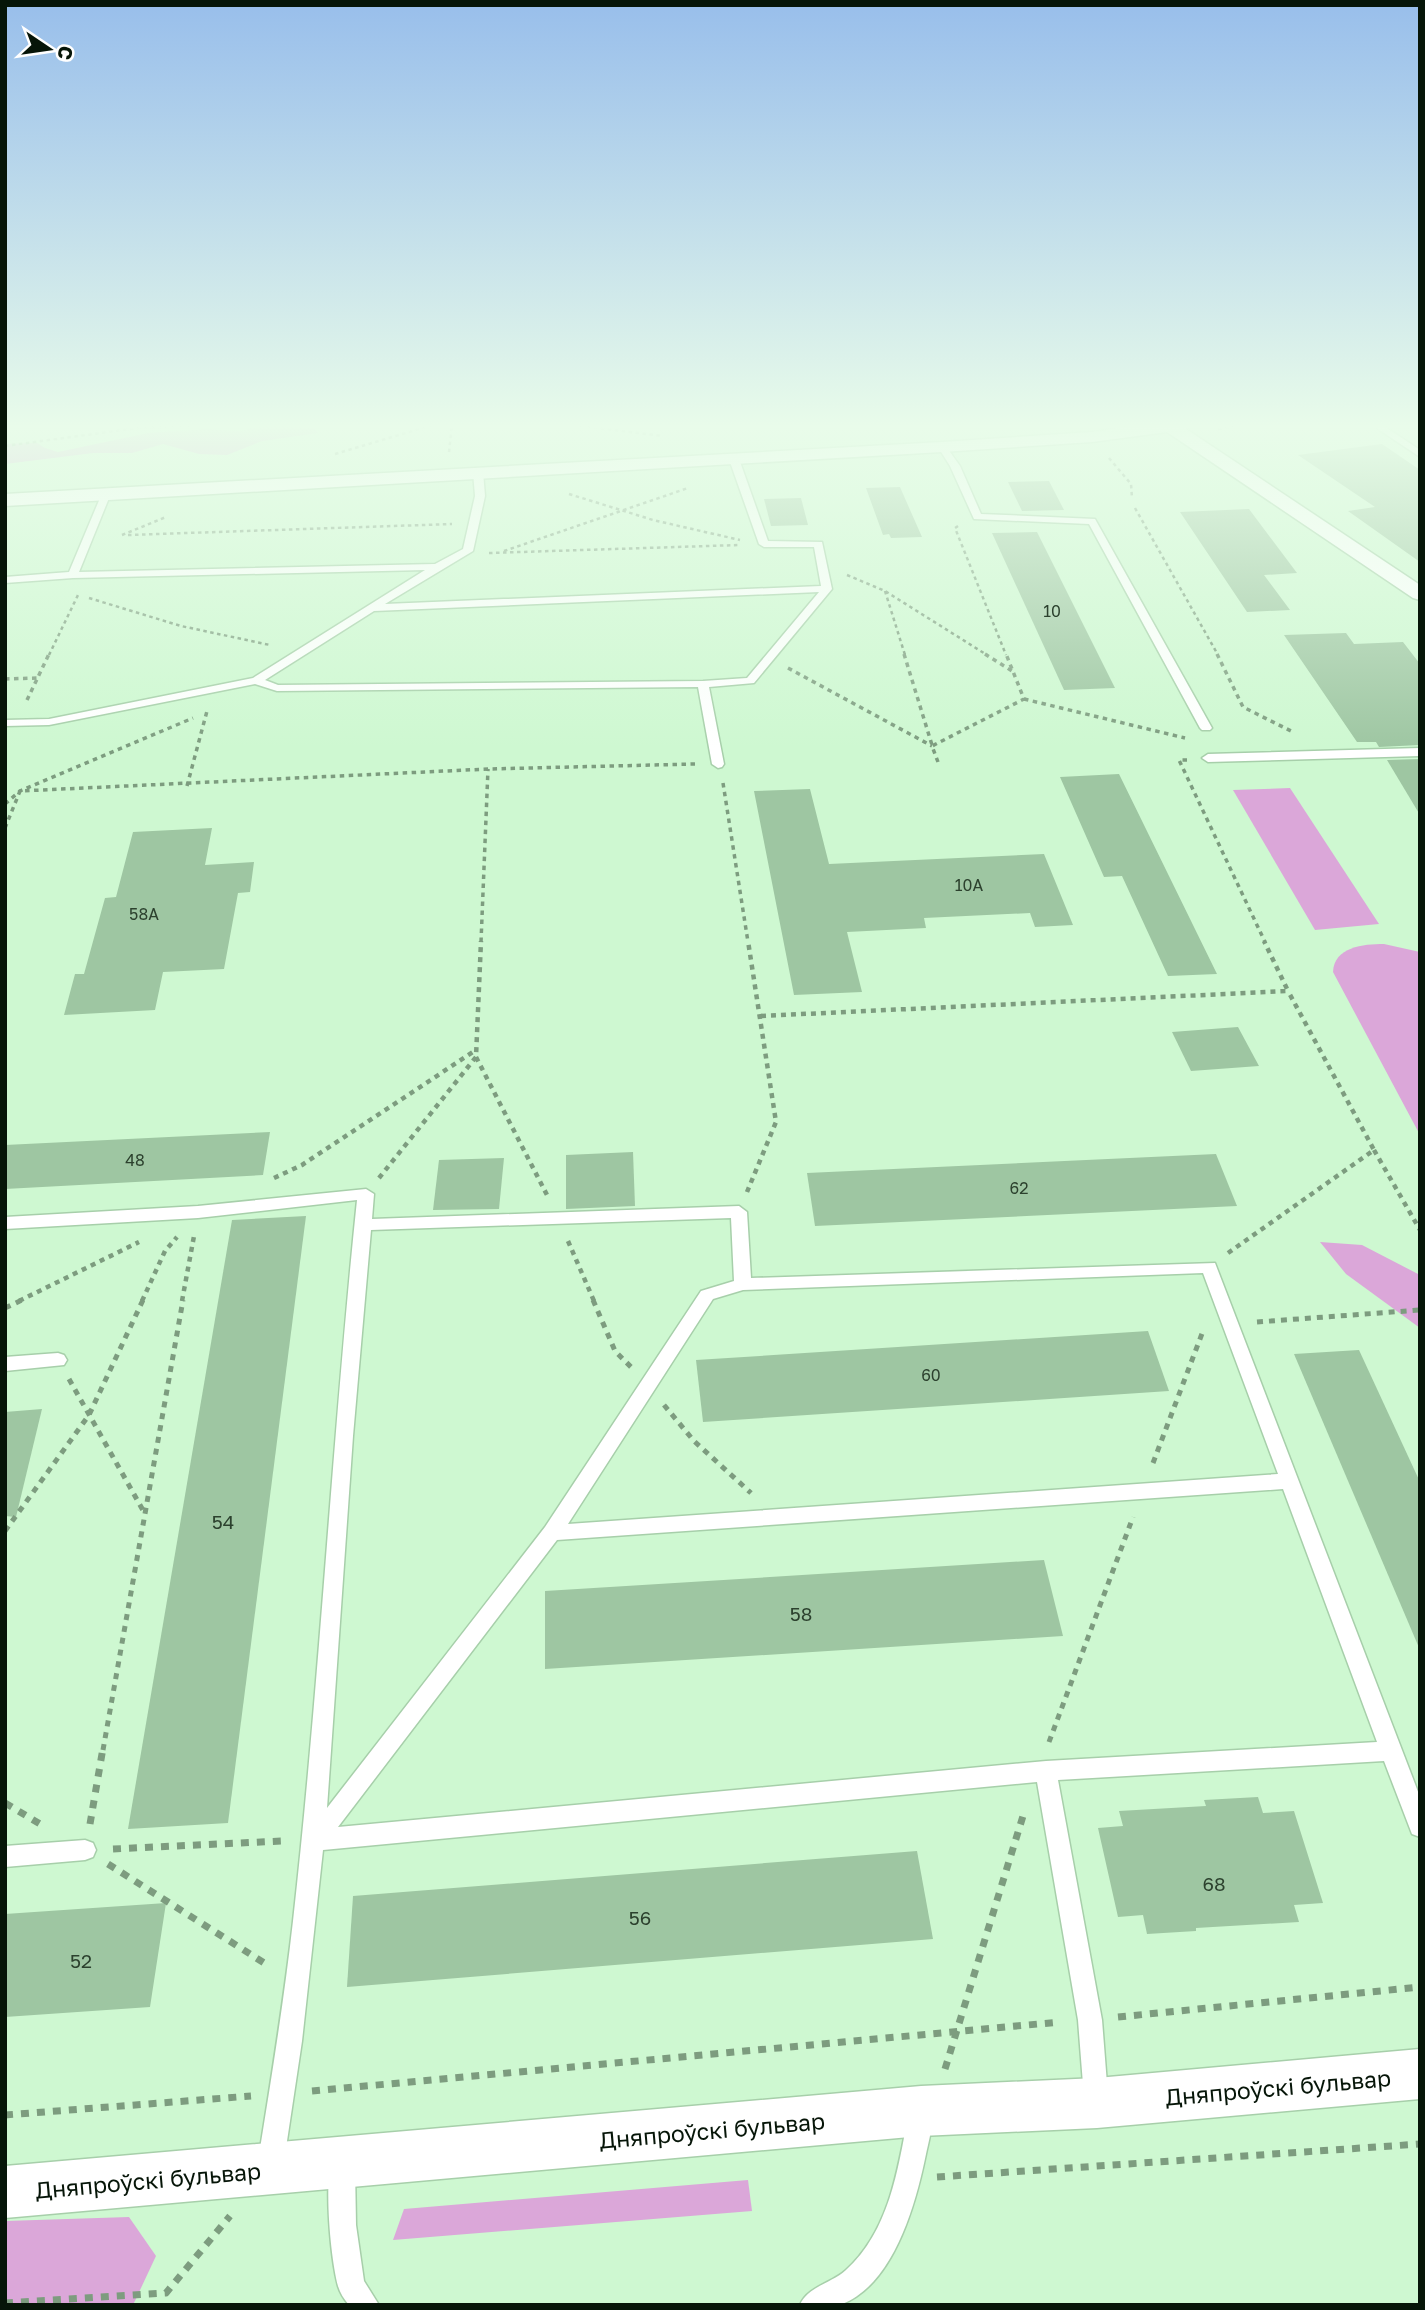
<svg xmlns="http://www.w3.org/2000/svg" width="1425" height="2310" font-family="'Golos Text',sans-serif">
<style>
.green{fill:#dba7d9}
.building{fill:#9ec6a2}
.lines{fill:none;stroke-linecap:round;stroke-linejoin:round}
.service-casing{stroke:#a7cfaa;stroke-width:3}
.minor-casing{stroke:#a7cfaa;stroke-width:3}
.path-far4{stroke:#7d9c7f;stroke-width:2.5;stroke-dasharray:3.5 3.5;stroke-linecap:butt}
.path-far3{stroke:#7d9c7f;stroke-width:3.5;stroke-dasharray:4.5 4.5;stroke-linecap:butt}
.path-far2{stroke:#7d9c7f;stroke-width:4.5;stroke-dasharray:5 5;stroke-linecap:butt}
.path-far1{stroke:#7d9c7f;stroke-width:5;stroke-dasharray:6 6;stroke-linecap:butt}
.path{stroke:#7d9c7f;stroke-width:7;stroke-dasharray:8 8;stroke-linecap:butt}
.service{fill:#fff;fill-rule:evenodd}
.minor{fill:#fff;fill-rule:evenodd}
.labels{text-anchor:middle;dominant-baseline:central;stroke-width:5;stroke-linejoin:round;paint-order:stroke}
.number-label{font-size:16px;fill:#2c412e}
.near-number-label{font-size:19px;fill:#2c412e}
.near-street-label{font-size:23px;fill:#061508;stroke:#fff}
</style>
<rect width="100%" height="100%" fill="#cef8d1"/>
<g class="green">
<path d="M268,425L314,428L318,433L262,441L227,455L199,454L163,444L132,453H93L5,464V444L37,443L45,448L58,452L148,433L206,429L240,431Z"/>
<path d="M1290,788L1379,924L1315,930L1233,790Z"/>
<path d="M1384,944L1420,952V1135L1333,972C1334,947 1363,944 1384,944Z"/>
<path d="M1320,1242L1362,1245L1420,1275V1328L1346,1274Z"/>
<path d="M748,2180L752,2211L393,2240L404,2209Z"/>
<path d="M129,2217L156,2256L133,2305H5V2221Z"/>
</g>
<g class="building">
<path d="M1382,444L1420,470V562L1348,511L1375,507L1298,455Z"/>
<path d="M1049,481L1064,510L1022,511L1008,482Z"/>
<path d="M900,487L907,503L922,537L891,538L889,534L883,535L866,488Z"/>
<path d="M801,498L808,525L771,526L764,499Z"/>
<path d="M1249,509L1297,573L1264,575L1290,610L1247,612L1180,512Z"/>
<path d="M1037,532L1115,688L1064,690L992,533Z"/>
<path d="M1346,633L1354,644L1403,642L1420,664V745L1379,747L1376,742H1357L1284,635Z"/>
<path d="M1420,759V815L1387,760Z"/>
<path d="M1119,774L1217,974L1168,976L1122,876L1104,877L1060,777Z"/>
<path d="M810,789L829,864L1044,854L1073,925L1035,927L1030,913L924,918L926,928L847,932L862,992L794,995L754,791Z"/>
<path d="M212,828L205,865L254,862L250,892L238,893L224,969L163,972L155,1010L64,1015L75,974H84L105,898L116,897L133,832Z"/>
<path d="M1238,1027L1259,1066L1191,1071L1172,1032Z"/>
<path d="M270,1132L263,1175L5,1189V1145Z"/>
<path d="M633,1152L635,1206L566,1209V1155Z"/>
<path d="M1216,1154L1237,1206L815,1226L807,1173Z"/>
<path d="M504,1158L499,1209L433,1210L439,1160Z"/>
<path d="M306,1216L228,1823L128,1829L232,1220Z"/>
<path d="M1148,1331L1169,1391L703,1422L696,1360Z"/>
<path d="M1359,1350L1420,1482V1650L1294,1354Z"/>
<path d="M42,1409L16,1517L5,1516V1412Z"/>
<path d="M1044,1560L1063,1636L545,1669V1591Z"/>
<path d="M1258,1797L1263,1813L1294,1811L1323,1903L1294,1905L1299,1922L1196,1928V1931L1147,1934L1143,1915L1118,1917L1098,1828L1123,1826L1119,1811L1206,1806L1204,1800Z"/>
<path d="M917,1851L933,1939L347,1987L353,1896Z"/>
<path d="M166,1903L150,2007L5,2017V1914Z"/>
</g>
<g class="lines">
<defs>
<g id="service">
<path d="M1372,425H1382L1420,450V457Z"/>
<path d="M939,445H945L960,466L981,514L1095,519L1212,728L1210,730H1202L1200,728L1089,524L974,519L950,466L938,447Z"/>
<path d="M734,456L739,459L768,541L822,542L832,589L754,683L709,687L724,764L722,767L718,768L712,764L698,687L277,691L255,684L49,725L5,726V720L49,719L253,678L425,570L73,578L5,583V577L69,572L103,491L111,493L79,572L435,564L463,549L475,496L473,472L478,469L483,472L485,496L473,551L385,604L821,586L814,547H764L759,544L729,459ZM819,592L747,678L703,681L278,685L265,680L374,611Z"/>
<path d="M1420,748V756L1208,762L1202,758L1208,754Z"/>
<path d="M366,1189L374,1194L372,1219L739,1206L747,1212L751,1278L1215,1263L1420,1797V1837L1412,1834L1384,1761L1058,1780L1102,2020L1108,2097L1105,2106L1096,2109L1087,2106L1084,2097L1078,2020L1037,1782L323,1850L302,2041L284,2161L280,2170L271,2174L262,2170L258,2161C271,2081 284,2001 293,1921C320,1681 332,1439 357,1200L198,1218L5,1229V1217L198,1206ZM731,1218L734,1281L701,1291L545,1527L327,1808L353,1436L371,1230ZM1203,1273L1278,1474L568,1524L713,1299L743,1290ZM1283,1489L1377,1742L1046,1761L338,1827L557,1540Z"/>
<path d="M58,1353L64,1355L67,1360L64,1365L5,1371V1357Z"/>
<path d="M85,1840L93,1843L96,1850L93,1857L85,1860L5,1867V1846Z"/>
<path d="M920,2104L929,2107C935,2122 929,2139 926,2154C916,2203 894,2284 842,2304C831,2308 812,2305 800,2305C807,2287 832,2283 846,2270C889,2231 898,2170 908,2116L911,2107Z"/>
<path d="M342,2154L351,2158L355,2167L356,2225L364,2281L379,2305H349C344,2299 340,2293 338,2286C331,2260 323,2181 333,2158Z"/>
</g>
<g id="minor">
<path d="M1141,425H1190L1186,429L1420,585V600L1413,598L1167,432L1092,442L942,452L5,506V494L942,442L1092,432Z"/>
<path d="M1420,2049V2099L1097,2128L921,2136L5,2218V2166L921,2086L1097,2078Z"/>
</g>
</defs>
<use href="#service" class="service-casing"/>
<use href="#minor" class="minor-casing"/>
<g class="path-far4">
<path d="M573,425L663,436"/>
<path d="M1218,429L1241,425"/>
<path d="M5,446L137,428L202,425"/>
<path d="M449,452L452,425"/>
<path d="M335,454L432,425"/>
<path d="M1109,458L1131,484L1132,498"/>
<path d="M569,494L653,520L740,540"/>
<path d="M1135,508L1218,655"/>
<path d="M958,526L955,528L1006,655"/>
<path d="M122,535L166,517"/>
<path d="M128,535L452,524"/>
<path d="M504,551L688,488"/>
<path d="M489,553L739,545"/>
<path d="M847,575L885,591L987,655"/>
<path d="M885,591L905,655"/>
<path d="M89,598L181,626L270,645"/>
<path d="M49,655L78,595"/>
</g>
<g class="path-far3">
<path d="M904,654L932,745"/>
<path d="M985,654L1012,671"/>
<path d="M1217,654L1243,707L1293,732"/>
<path d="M788,668L932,746"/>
<path d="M5,679L37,678"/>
<path d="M1024,699L1185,738"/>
<path d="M27,700L49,654"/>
<path d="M1187,760H1179L1265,942"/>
<path d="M938,762L932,746L1024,699L1006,654"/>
<path d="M723,783L748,942"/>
<path d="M187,786L207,711"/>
<path d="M5,804L20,791L193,718"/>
<path d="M5,828L20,791L488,769L695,764"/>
<path d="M481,942L488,769"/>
</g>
<g class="path-far2">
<path d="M761,1016L1288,991L1264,941"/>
<path d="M476,1057L547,1195"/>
<path d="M1374,1150L1420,1230"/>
<path d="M274,1178L302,1165L476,1050"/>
<path d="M379,1178L476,1057L481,941"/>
<path d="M747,1192L776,1122L748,941"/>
<path d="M568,1241L594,1301"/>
<path d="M1228,1253L1374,1150L1288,991"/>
<path d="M19,1301L139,1242"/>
<path d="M142,1301L165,1251L177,1237"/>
<path d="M182,1301L194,1236"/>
</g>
<g class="path-far1">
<path d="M593,1300L615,1351L631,1367"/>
<path d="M5,1308L22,1300"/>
<path d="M1257,1322L1420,1310"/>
<path d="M69,1379L144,1512"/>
<path d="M664,1405L694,1441L751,1493"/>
<path d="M1153,1463L1203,1331"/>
<path d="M5,1531L89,1415L143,1300"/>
<path d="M1049,1742L1133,1517"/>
<path d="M103,1750L183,1300"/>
</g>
<g class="path">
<path d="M5,1803L40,1824"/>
<path d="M90,1824L103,1748"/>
<path d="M113,1849L282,1841"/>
<path d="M108,1864L269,1966"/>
<path d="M1118,2017L1420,1987"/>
<path d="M945,2069L1023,1816"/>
<path d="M312,2091L1060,2022"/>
<path d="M5,2115L251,2096"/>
<path d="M937,2177L1420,2144"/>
<path d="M5,2303L166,2293L230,2216"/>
</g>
<use href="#service" class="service"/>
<use href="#minor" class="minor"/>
</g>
<linearGradient id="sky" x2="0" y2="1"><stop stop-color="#98beeb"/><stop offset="0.57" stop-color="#e9fcea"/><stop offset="1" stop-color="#e9fcea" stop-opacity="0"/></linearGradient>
<rect width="1425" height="748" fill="url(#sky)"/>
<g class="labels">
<g class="number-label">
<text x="1052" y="611">10</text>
<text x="969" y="885">10А</text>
<text x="144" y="914">58А</text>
<text x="135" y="1160">48</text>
<text x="1019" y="1188">62</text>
<text x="931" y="1375">60</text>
</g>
<g class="near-number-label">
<text x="223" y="1521">54</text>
<text x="801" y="1613">58</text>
<text x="1214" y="1883">68</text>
<text x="640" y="1917">56</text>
<text x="81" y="1960">52</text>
</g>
<g class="near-street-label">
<text transform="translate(1278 2087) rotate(-5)">Дняпроўскі бульвар</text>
<text transform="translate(712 2130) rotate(-5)">Дняпроўскі бульвар</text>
<text transform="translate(148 2180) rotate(-5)">Дняпроўскі бульвар</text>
</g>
</g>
<rect width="1425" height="2310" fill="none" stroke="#061508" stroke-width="14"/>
<g transform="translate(49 49) rotate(103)" stroke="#ffffff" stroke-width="5" paint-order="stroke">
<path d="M0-5L12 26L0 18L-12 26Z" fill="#061508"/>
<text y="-10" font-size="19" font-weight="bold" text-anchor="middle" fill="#061508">С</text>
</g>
</svg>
